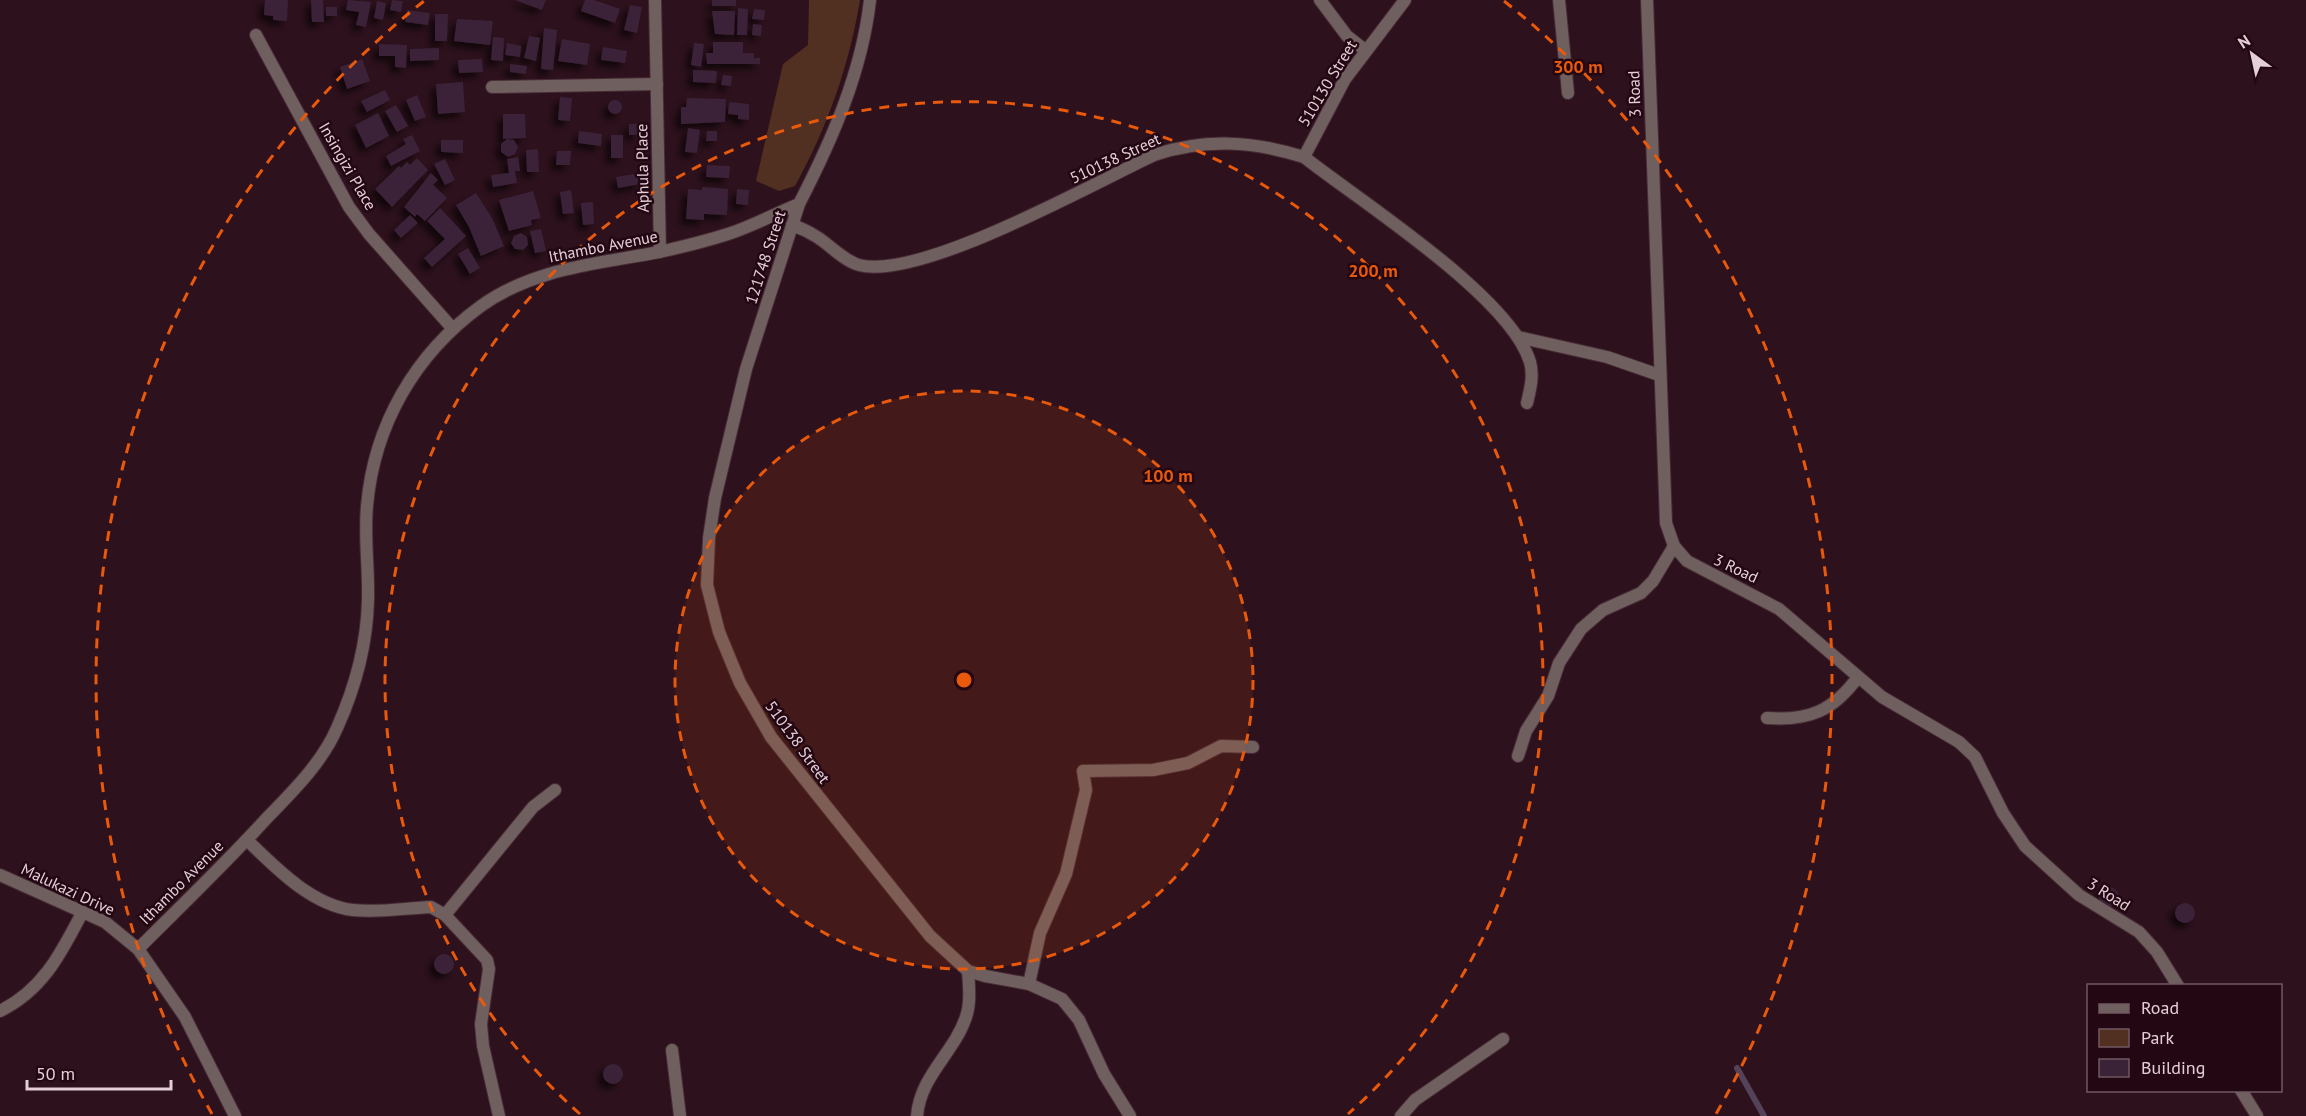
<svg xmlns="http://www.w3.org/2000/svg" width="2306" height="1116" font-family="'PT Sans',sans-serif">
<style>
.green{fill:#523021}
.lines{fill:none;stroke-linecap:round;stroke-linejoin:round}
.stream{stroke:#534258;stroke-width:6}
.building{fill:#3a2337;filter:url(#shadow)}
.minor-casing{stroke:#472c36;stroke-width:14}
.minor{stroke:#705f5f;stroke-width:12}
.ring{fill:none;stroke:#e8590c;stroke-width:3;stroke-dasharray:10 8}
.labels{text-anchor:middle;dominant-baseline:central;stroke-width:5;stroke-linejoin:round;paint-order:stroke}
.street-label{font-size:16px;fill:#e4cfd6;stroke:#230813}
.centre{fill:#e8590c;stroke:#230813;stroke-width:3}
.ring-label{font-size:18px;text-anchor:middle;font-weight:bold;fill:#e8590c;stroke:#230813;stroke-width:5;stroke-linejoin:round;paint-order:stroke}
</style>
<defs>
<filter id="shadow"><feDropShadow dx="-5.5" dy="5.5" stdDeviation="3" flood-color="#0009"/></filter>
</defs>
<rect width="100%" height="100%" fill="#2d111c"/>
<path class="green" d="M809,0H860C849,66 828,126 795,186L779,191L756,181L783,64L808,45Z"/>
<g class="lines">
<path class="stream" d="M1737,1068L1764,1116"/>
</g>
<g class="building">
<path d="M265,0H288L287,21L273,20V16L264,15Z"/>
<path d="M311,0H323L324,22H312Z"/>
<path d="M348,0L371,2L366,27L356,25L359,12L346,10Z"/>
<path d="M392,0L403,1L401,12L390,10Z"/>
<path d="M515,0H546L542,10Z"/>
<path d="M585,0H594L620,9L615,23L581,11Z"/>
<rect x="712" y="0" width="24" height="6"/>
<path d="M377,1L386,3L383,20L374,18Z"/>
<path d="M630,5L642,7L637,33L624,30Z"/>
<rect x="326" y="7" width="11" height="9"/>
<path d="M738,8L748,9L747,35H737Z"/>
<path d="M754,9L765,10L764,20L752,19Z"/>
<path d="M407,10L430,13L428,25L405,22Z"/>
<path d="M712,11H735L734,35L715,34Z"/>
<path d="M435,14H448L447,41H435Z"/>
<path d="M457,19L493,21L490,45L454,41Z"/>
<path d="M753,24L762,25L761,36L752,35Z"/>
<path d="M544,28L557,30L553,70L541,69Z"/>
<path d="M529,36L540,38L536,61L524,58Z"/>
<path d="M493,37L504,38L503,61L491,60Z"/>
<path d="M562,39L590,44L587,65L558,61Z"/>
<path d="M713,42H743V53H754V58H760V64H707L706,53H713Z"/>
<path d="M507,43L521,46L520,57L505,55Z"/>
<path d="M694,43L704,44L701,67L691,65Z"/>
<path d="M379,44L407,45L406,68L395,67V56H379Z"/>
<path d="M603,47L627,51L625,63L601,60Z"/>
<path d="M439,48V60L410,61V49Z"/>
<path d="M362,59L370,81L347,89L340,67Z"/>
<path d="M482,59L483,72L459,73L458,60Z"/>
<path d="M510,64L527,66L526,74L510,72Z"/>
<path d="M693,70L717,71L716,83L693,82Z"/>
<path d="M723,75L732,76L731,86L721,85Z"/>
<path d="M463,82L465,112L438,114L436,84Z"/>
<path d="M385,90L390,100L367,112L361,101Z"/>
<path d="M417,95L426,117L415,121L406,100Z"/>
<path d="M560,97L572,98L570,121L558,120Z"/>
<path d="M687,98L726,99L725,122L681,124V107H686Z"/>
<circle cx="615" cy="107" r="7"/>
<path d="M729,102L749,104V120L738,119V115L728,114Z"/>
<path d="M396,105L408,126L397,132L385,111Z"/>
<path d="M378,113L389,136L366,148L355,125Z"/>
<path d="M503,114H525L526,138L503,139Z"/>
<rect x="629" y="124" width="10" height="11"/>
<path d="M688,128L700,130L697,153L685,152Z"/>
<path d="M579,131L602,134L601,146L578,143Z"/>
<path d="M707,131H717V141H706Z"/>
<path d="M412,135L420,151L391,166L386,156L406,144L403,139Z"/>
<rect x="611" y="135" width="12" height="23"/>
<path d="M507,139L514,140L518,147L515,154L508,157L501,152V144Z"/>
<path d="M441,140H463V153L441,152Z"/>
<path d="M538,149L539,172H527L526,150Z"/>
<path d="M557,151H571L570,165H556Z"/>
<path d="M518,157L520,171H515L517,183L493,187L491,175L509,173L507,159Z"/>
<path d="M417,158L428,170L392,207L375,189L399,166L401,168L407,162L410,165Z"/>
<path d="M445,159L455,180L445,185L434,164Z"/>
<path d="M707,165L730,166L729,178L706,177Z"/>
<path d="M431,173L438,180L433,185L447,198L425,221L417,214L415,217L404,207Z"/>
<path d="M640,173L641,184L618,188L616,177Z"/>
<path d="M702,187L728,189L727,215L704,214V220L686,219L688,189L702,190Z"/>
<path d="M737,189L749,190L748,205L736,204Z"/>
<path d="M571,190L574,213L563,214L560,192Z"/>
<path d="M533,191L541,218L531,220L532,225L509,231L499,200Z"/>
<path d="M476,193L492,218L504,246L481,256L469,227L456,205Z"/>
<path d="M593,202L594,224L583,225L581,203Z"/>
<path d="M440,208L466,236L432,267L424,258L445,239L427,221Z"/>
<path d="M410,215L418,223L401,238L394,230Z"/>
<path d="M541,229L546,251L535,253L530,231Z"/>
<path d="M521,233L527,237L528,245L523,250L515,249L511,243L514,236Z"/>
<path d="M468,248L480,268L470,274L458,254Z"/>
<circle cx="2109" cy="897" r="10"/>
<circle cx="2185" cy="913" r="10"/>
<circle cx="444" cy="964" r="10"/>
<circle cx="613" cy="1074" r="10"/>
</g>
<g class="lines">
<defs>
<g id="minor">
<path d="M655,0L660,252"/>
<path d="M1320,0L1347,36L1365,50"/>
<path d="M1559,0L1568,93"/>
<path d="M1647,0L1666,523L1674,546L1687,561L1779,609L1882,697L1959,742L1975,757L2003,813L2025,846L2079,895L2139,932L2157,952L2178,986"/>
<path d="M256,35L349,207L369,234L453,329"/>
<path d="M492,87L657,84"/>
<path d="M1304,157L1345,79L1405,0"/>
<path d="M799,204L746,369L715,498L709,538L707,585L719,632L740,683L771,737L930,936L968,971L985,976L1029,984L1062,999L1079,1020L1104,1074L1130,1116"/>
<path d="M792,225C801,228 809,232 817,237C830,245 844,261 859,265C920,281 1094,183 1154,155C1205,138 1253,141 1304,157C1361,202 1510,296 1530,362C1534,376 1530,390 1527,403"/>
<path d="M1518,337L1607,357L1659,375"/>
<path d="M1767,718C1809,721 1833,711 1858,677"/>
<path d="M1518,756L1526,731L1548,696L1559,663L1581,629L1603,610L1641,593L1653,581L1674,546"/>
<path d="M247,840C275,867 311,905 353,910C379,913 405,908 431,907L445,915L487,960L489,969L481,1024L483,1046L499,1116"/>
<path d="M0,875L105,922L138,949L185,1017L235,1116"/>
<path d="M445,915L533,807L555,790"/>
<path d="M138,949C181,906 225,864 266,819C292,792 322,763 337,728C355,688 367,644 368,600C369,569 364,537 367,506C374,425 415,354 481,306C534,268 597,264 659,252C682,247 706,241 728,234C753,226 776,213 799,204C832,140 862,72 870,0"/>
<path d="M1029,984L1040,933L1066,874L1086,790L1083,771L1153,770L1188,763L1221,746L1253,747"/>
<path d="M0,1011C43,990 61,953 82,913"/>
<path d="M672,1050L680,1116"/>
<path d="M2241,1090L2257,1116"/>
<path d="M917,1116C920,1076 954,1053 966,1017C971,1002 969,986 968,971"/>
<path d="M1401,1116L1415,1100L1503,1039"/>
</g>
</defs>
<use href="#minor" class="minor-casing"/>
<use href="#minor" class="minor"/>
</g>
<circle cx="964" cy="680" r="289" fill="#e8590c" fill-opacity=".12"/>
<g class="ring">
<circle cx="964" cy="680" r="289"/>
<path d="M580 1114A579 579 0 1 1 1348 1114"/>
<path d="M212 1114A868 868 0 0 1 424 1M1504 1A868 868 0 0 1 1716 1114"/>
</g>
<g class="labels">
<g class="street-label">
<text transform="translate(1327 83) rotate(-59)">510130 Street</text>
<text transform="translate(1634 94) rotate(-92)">3 Road</text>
<text transform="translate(1115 158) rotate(-25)">510138 Street</text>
<text transform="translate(348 166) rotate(60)">Insingizi Place</text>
<text transform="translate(642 168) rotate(-91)">Aphula Place</text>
<text transform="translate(603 246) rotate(-11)">Ithambo Avenue</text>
<text transform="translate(765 257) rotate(-72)">121748 Street</text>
<text transform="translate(1736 568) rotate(25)">3 Road</text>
<text transform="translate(798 742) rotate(54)">510138 Street</text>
<text transform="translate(181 882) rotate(-45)">Ithambo Avenue</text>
<text transform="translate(68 889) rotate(25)">Malukazi Drive</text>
<text transform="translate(2109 894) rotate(32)">3 Road</text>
</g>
</g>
<circle cx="964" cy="680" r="9" class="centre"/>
<g class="ring-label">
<text x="1578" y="73">300 m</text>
<text x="1373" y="277">200 m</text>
<text x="1168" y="482">100 m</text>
</g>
<rect x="2087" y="984" width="195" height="108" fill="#230813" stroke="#705861" stroke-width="1.5"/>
<rect x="2099" y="1004" width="30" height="9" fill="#705f5f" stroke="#705861" stroke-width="1.5"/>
<text x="2141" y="1014" font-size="18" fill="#e4cfd6">Road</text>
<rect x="2099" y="1029" width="30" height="18" fill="#523021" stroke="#705861" stroke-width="1.5"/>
<text x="2141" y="1044" font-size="18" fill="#e4cfd6">Park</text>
<rect x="2099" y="1059" width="30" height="18" fill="#3a2337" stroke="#705861" stroke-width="1.5"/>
<text x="2141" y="1074" font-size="18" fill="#e4cfd6">Building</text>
<g transform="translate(2252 54) rotate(327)" stroke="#230813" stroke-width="4.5" paint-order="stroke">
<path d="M0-4.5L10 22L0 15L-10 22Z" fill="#e4cfd6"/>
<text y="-9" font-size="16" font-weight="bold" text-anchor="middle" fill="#e4cfd6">N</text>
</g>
<path d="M27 1080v9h144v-9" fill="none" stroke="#e4cfd6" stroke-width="3"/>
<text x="36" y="1080" font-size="18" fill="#e4cfd6" stroke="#230813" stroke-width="4.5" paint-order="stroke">50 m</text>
</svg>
